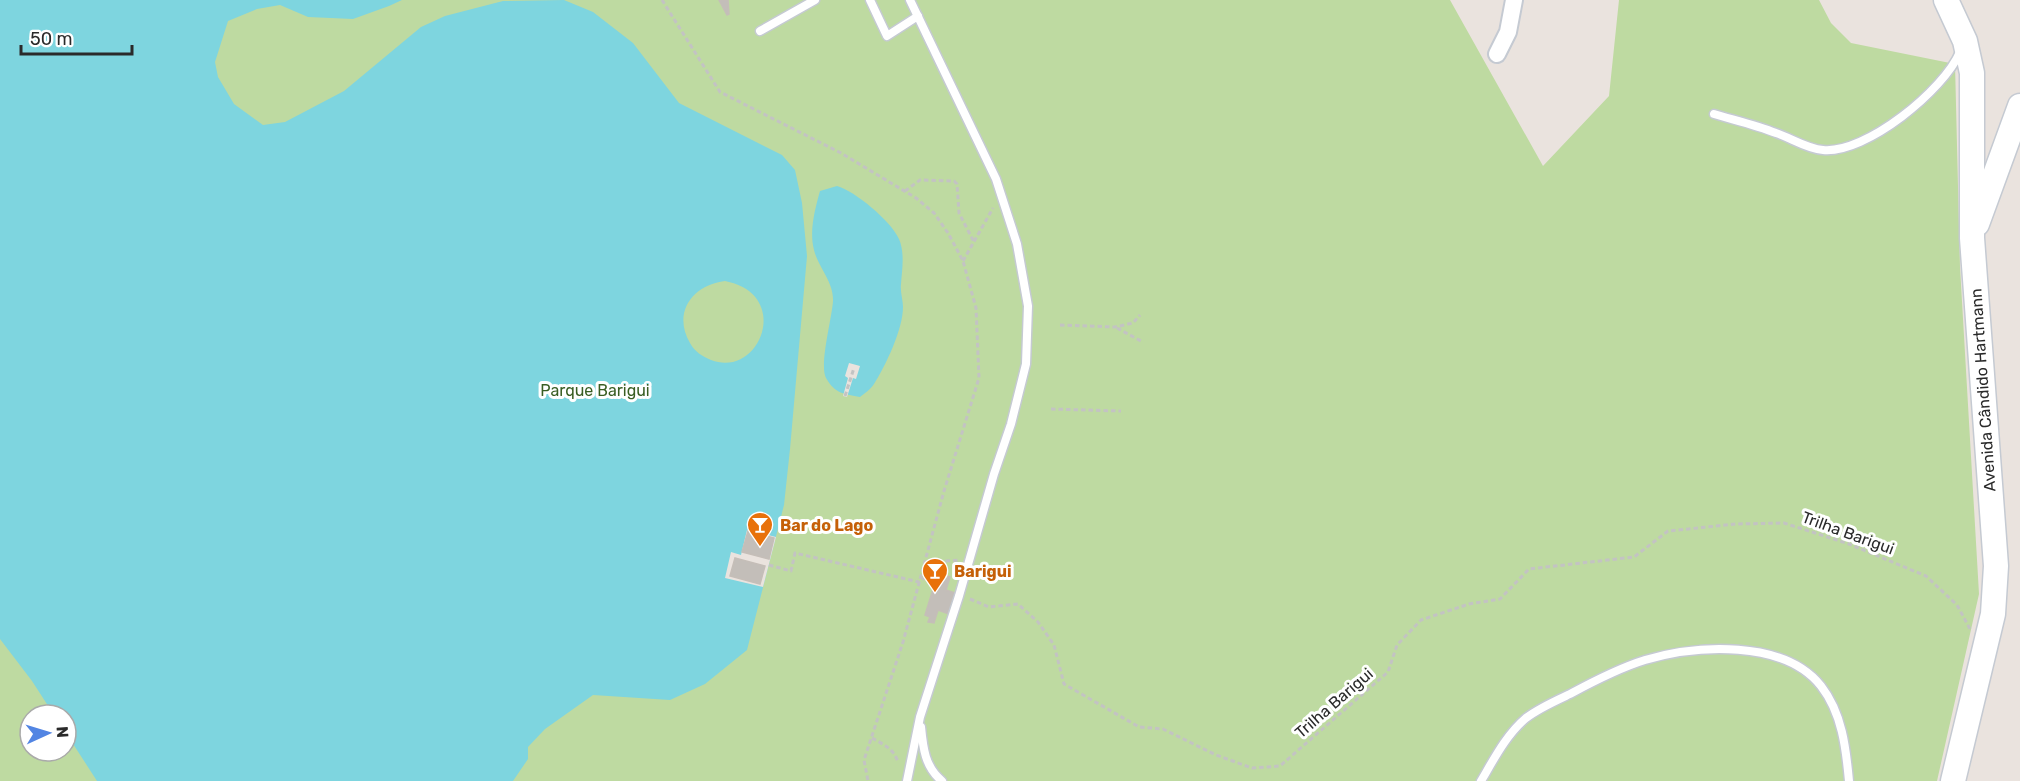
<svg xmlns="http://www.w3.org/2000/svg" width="2020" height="781" font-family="Rubik,sans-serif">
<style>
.green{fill:#bedaa1;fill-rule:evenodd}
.water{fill:#7ed5df;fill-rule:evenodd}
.pier{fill:#eae3de}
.building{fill:#c3beb9;stroke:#c5beb8;stroke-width:1.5}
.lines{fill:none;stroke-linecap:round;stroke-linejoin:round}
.service-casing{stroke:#c5cad2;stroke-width:11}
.minor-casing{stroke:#c5cad2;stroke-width:20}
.secondary-casing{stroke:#c5cad2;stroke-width:27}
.path{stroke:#c3c3c3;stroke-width:3;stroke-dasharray:4.5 3;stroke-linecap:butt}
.service{stroke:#fff;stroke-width:8}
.minor{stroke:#fff;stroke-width:16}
.secondary{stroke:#fff;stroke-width:24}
.labels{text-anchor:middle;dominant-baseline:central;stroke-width:6;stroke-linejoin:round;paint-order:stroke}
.park-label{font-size:16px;fill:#395e23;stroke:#fff}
.street-label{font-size:16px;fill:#2a2a2a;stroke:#fff}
.food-label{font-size:16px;font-weight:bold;fill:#c56008;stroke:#fff;text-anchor:start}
</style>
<rect width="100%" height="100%" fill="#eae3de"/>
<path class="green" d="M0,0H1450L1543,166L1609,96L1619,0H1819L1831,23L1851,43L1955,64L1960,267L1979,594L1937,781H0ZM30,715H66V751H30Z"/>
<g class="water">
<path d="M0,0H402L389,6L353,19L308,17L280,5L257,9L228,21L215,62L218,77L234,104L263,125L285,122L344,91L421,27L445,16L503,1L564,0L593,12L633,43L679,103L782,155L795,170L802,203L807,256L790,449L784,505L747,650L705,684L670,700L593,695L545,729L528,747V759L513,781H97L66,733V715H54L32,681L0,639ZM725,281C793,294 760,379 711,360C702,356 695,352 690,343C672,312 693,285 725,281Z"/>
<path d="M837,186C855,191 891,221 899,239C905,253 902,270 901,284C900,292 903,300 903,307C903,329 886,365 874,384C871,389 865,393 860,397C845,394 835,394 826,378C819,365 832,318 833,301C834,282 818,267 814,250C809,231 815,209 820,191Z"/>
</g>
<g class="pier">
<path d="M849,363L860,366L856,379L853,378L847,397L843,396L848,378L845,376Z"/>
<path d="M747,530L776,537L763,587L725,578L731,552L741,555Z"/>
</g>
<g class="building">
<path d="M719,0H728L729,14L727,15Z"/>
<path d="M748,531L774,538L769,559L742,552Z"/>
<path d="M735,558L765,566L760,584L730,576Z"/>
<path d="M938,573L950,577L946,590L955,593L949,614L938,610L934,623L928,622L930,617L925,615Z"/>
</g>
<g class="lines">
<defs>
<g id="service">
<path d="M870,0L887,36L918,16"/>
<path d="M760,31L815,0"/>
<path d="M1714,114C1734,120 1756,125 1776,133C1791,138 1807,149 1823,150C1866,154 1944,90 1960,52"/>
<path d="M921,727C923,748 925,767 942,781"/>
<path d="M907,781L920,717L959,596L994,474L1011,424L1026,364L1028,306L1017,244L996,179L910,0"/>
<path d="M1481,781C1494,759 1506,735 1526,718C1539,708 1555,701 1570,694C1594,681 1619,668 1645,660C1696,645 1784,639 1821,686C1842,713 1846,748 1849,781"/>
</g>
<path id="minor" d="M1497,54L1508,32L1514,0"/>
<g id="secondary">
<path d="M1946,0L1965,41L1972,73V238L1996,566L1993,614L1953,781"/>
<path d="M1977,224L2020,106"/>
</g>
</defs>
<use href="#service" class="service-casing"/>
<use href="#minor" class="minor-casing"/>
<use href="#secondary" class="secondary-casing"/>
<g class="path">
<path d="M662,0L720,92L841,153L916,198L934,213L948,233L963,261L976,308L979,378L944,491L903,642L864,760L868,781"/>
<path d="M905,191L920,180L954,181L957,184L959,213L974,242"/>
<path d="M963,261L993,208"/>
<path d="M1060,325L1115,327L1133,323L1140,315"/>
<path d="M1117,328L1141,341"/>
<path d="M845,396L854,368"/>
<path d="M1051,409L1121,411"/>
<path d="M769,565L791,571L795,553L919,582L945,561L960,560"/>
<path d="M970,599L989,607L1018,604L1038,622L1054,645L1064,684L1139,727L1163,729L1216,755L1252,768L1280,766L1388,672L1397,645L1421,620L1469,604L1500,599L1529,569L1634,557L1668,531L1736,524L1784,523L1849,544L1926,576L1957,605L1970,629"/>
<path d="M872,738C883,744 894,749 898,762"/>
</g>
<use href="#service" class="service"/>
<use href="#minor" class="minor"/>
<use href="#secondary" class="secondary"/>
</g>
<defs>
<symbol id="bar-pin" viewBox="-11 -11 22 30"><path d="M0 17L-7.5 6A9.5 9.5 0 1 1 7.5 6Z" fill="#e8710a" stroke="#fff"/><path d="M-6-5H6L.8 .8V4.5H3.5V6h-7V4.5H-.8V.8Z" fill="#fff"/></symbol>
</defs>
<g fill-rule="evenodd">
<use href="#bar-pin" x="745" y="510" width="30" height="40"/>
<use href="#bar-pin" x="920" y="556" width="30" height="40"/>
</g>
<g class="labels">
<g class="park-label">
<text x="595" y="390">Parque Barigui</text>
</g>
<g class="street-label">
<text transform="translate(1983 390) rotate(-94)">Avenida Cândido Hartmann</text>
<text transform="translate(1848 533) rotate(20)">Trilha Barigui</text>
<text transform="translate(1334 703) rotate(-41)">Trilha Barigui</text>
</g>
<g class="food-label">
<text x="780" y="525">Bar do Lago</text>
<text x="954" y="571">Barigui</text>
</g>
</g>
<g transform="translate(48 733) rotate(86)"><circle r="28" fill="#ffffff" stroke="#aaaaaa" stroke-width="1.5"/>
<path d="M0-4.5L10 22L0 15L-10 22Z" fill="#5285e3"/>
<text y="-9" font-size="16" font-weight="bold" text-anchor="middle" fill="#2a2a2a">N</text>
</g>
<path d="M21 45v9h111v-9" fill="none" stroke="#2a2a2a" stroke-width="3"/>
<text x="30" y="45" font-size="18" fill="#2a2a2a" stroke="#ffffff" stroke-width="4.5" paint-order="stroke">50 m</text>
</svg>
